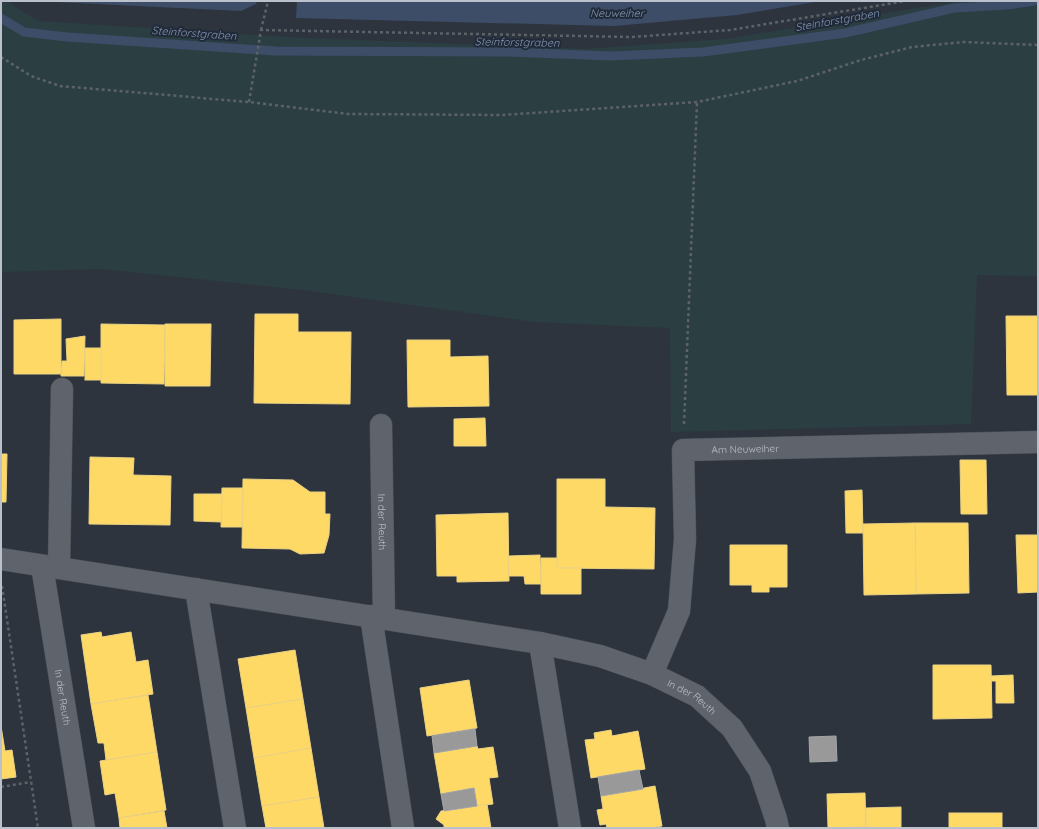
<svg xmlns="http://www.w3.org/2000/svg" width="1039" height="829" font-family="Quicksand,sans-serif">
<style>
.green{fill:#2b3f43}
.water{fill:#3d4d68}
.homes{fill:#ffd966;stroke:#ead285}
.industry{fill:#999;stroke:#a3a5a9}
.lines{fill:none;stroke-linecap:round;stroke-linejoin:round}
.stream{stroke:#3d4d68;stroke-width:9}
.minor-casing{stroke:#4b4f55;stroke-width:23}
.path{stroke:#5c6268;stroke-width:2.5;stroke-dasharray:3 3;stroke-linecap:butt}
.minor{stroke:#5f636b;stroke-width:22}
.labels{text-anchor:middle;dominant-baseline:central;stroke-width:4;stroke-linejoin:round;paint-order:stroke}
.street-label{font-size:10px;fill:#bac1cd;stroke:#212a39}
.water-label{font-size:11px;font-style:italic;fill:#8396b2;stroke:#212a39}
</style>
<rect width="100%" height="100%" fill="#2e343d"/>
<path class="green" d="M1,1H10L11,4L38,21L305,38L585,49L726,39L960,1H1038V276L977,275L971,424L671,432L670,328L535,322L303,290L101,269L1,272Z"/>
<g class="water">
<path d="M36,1H257L256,4L241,11Z"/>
<path d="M297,1H821L737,15L614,26L296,18Z"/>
</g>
<g class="homes">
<path d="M255,314H298V332H351L350,404L254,403Z"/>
<path d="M1006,316H1038V395H1007Z"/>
<path d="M61,319V374H14V320Z"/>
<path d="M101,324L165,325L164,384L101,383Z"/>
<path d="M165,324H211L210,386H165Z"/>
<path d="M85,336L84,376H61L62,361H67L66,339Z"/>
<path d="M407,340H450V357L488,356L489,406L408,407Z"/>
<rect x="85" y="348" width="16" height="32"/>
<path d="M485,418L486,446H454V419Z"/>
<path d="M1,454H7L6,502H1Z"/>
<path d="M90,457L134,458L133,475L171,476L170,525L89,524Z"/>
<path d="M960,460H986L987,514H961Z"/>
<path d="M243,479L293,480L310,492H325V514H330L329,535L324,553L300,554L290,549L242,548Z"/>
<path d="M557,479H605V507L655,508L654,569L557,568Z"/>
<path d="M222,488H243L242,527H221Z"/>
<path d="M862,490L863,533H846L845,491Z"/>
<path d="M194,494H222L221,522L194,521Z"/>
<path d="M508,513L509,581L457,582V576H437L436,515Z"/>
<path d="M915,523H968L969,593L916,594Z"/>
<path d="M915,523L916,594L864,595L863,524Z"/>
<path d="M1016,535H1038V592L1018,593Z"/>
<path d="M730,545H787V587H769V592H752V585H730Z"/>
<path d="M540,555L541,584H525L524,576H509L508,556Z"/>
<path d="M541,558H557V568H581V594H541Z"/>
<path d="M101,632L102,637L131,632L136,662L148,660L153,694L91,704L81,635Z"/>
<path d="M295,650L303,699L246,708L238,659Z"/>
<path d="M933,665H991L992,718L933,719Z"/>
<path d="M1013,675L1014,703H996V681H991V676Z"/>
<path d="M469,680L477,728L427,736L420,688Z"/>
<path d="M148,695L157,752L106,760L104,743H98L91,704Z"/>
<path d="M303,699L311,748L254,758L246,708Z"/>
<path d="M1,726L5,751L12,750L16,777L1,779Z"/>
<path d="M611,730L612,736L638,731L645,769L591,778L585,740L595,739L594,733Z"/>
<path d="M477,746L478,749L493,747L498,777L489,778L493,804L477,806L474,788L441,794L434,753Z"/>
<path d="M311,748L319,797L262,806L254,758Z"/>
<path d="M157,752L166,810L119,818L115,793L105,795L100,761Z"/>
<path d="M655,786L662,826L650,828H607L606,824L600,825L597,810L603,809L601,796Z"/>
<path d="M865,793L866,827L828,828L827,794Z"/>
<path d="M319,797L324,828H266L262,806Z"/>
<path d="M487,804L491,828H444V825L436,819L441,811Z"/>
<path d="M901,807V828H862L866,827V808Z"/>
<path d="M164,811L167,828H120L119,818Z"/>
<rect x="949" y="813" width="53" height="15"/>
</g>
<g class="industry">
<path d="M475,729L477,746L434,753L432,736Z"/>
<path d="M836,736L837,761L810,762L809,737Z"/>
<path d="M639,770L643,789L601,796L598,777Z"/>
<path d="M474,788L477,806L444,811L441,794Z"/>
</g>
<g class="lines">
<path class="stream" d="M1,18L24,32L67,37L275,51L509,52L611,56L703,52L845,33L954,8L1007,5L1034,1"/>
<defs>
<g id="minor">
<path id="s1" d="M381,425L384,618"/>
<path id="s2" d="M1,559L540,643L600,656L652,674L697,696L732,728L760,771L776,819L778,828"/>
<path id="s3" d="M42,566L84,828"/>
<path d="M59,568L62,389"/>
<path d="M196,589L235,828"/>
<path d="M371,616L403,828"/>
<path d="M540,643L570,828"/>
<path id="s4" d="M652,674L679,611L685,539L683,450L1038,442"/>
</g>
</defs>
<use href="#minor" class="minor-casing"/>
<g class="path">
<path d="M261,30L268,1"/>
<path d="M1,57L31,76L60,86L249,102L348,114L502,115L697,102L797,81L861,60L912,47L964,42L1038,45"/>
<path d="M249,102L261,30L632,37L730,30L906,1"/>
<path d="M684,424L697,102"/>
<path d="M2,586L38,828"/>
<path d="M1,787L31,782"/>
</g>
<use href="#minor" class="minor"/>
</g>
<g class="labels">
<g class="street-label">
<text stroke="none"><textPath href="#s4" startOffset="292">Am Neuweiher</textPath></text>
<text stroke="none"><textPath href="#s1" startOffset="97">In der Reuth</textPath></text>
<text stroke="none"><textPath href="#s3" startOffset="133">In der Reuth</textPath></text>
<text stroke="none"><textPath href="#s2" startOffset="708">In der Reuth</textPath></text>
</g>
<g class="water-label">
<text x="617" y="13">Neuweiher</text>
<text transform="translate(837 20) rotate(-10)">Steinforstgraben</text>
<text transform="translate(194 33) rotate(4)">Steinforstgraben</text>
<text transform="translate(517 42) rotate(1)">Steinforstgraben</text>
</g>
</g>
<rect width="1039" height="829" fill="none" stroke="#bac1cd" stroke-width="4"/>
</svg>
